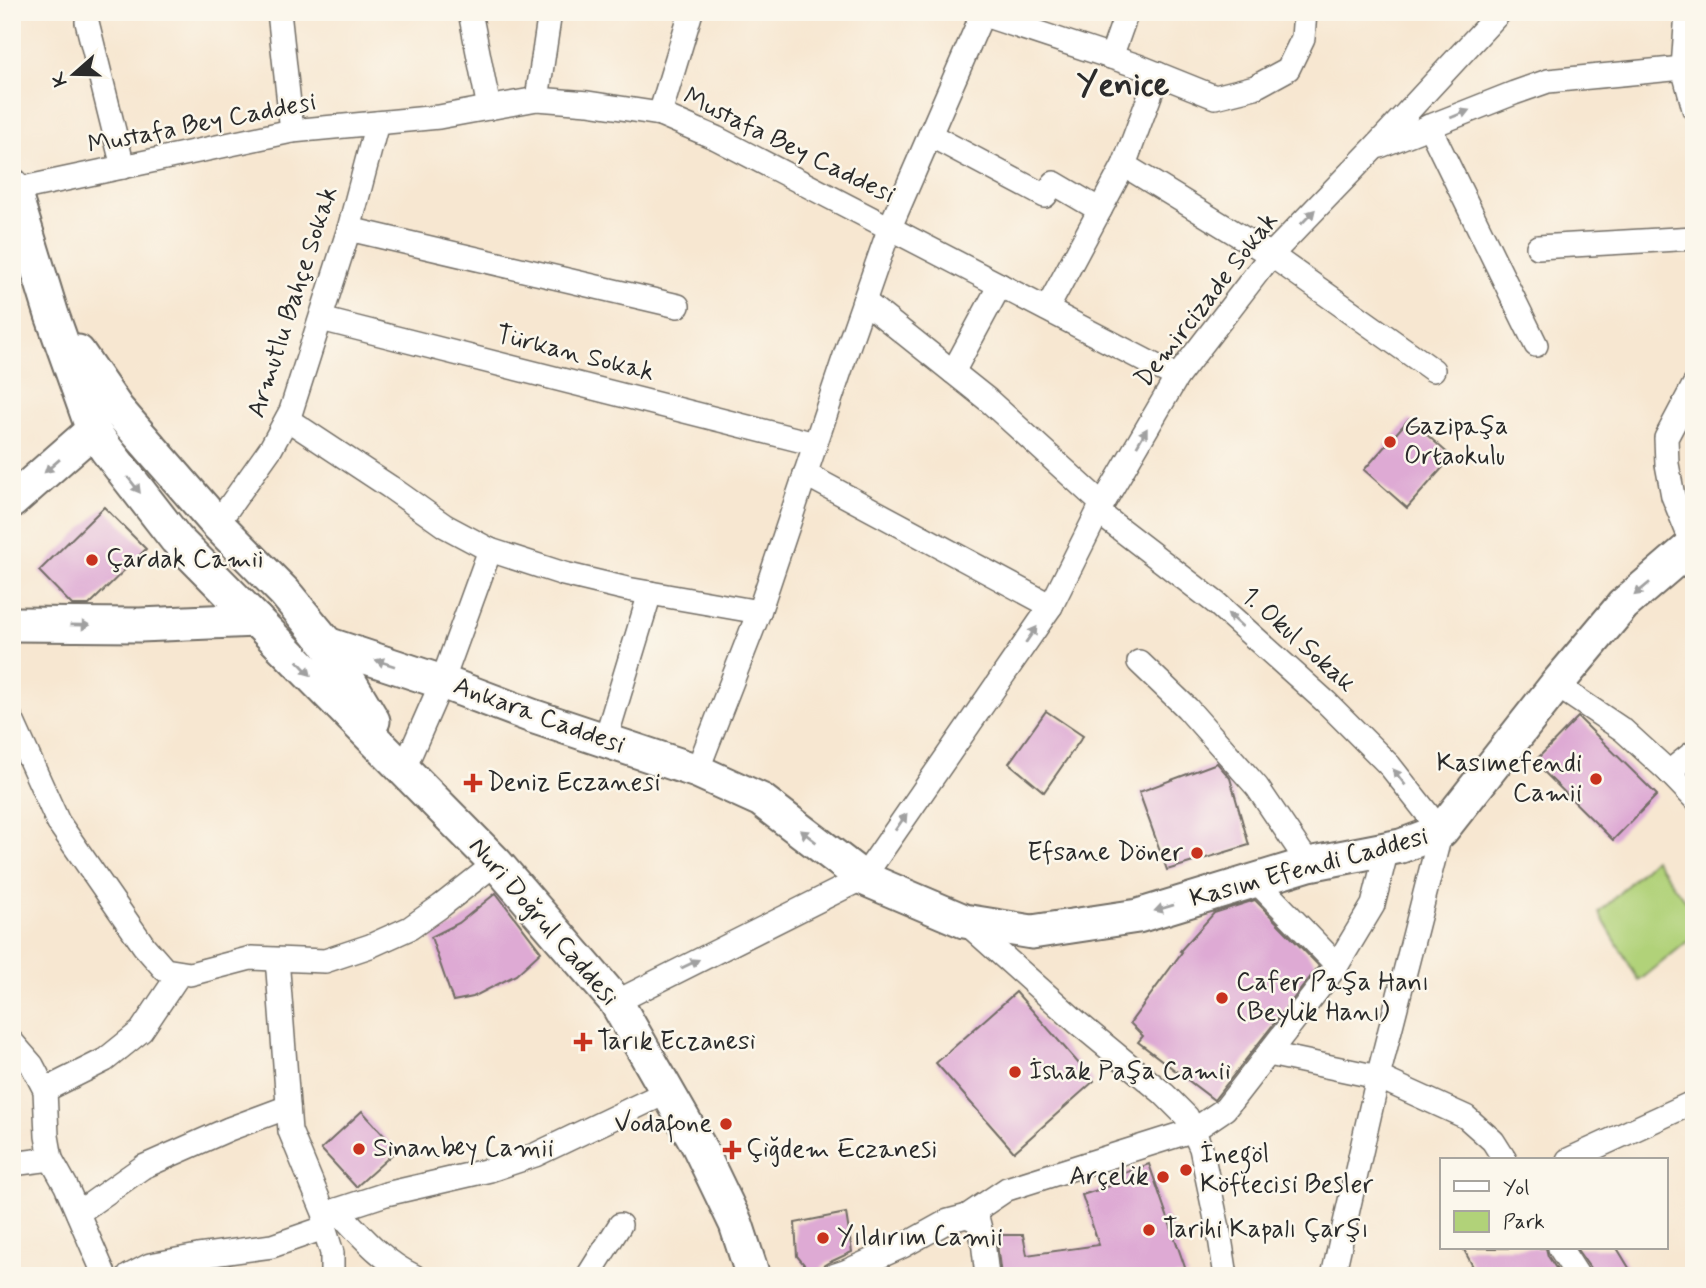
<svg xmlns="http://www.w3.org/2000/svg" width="1706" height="1288" font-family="Mynerve,sans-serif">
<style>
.green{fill:#b1d279;stroke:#6e7e52;stroke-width:2}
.building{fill:#deaad4}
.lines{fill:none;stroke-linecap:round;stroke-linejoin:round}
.street-casing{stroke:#726d65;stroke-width:26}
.secondary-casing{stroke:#726d65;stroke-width:37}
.street{stroke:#fff;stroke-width:23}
.secondary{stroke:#fff;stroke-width:33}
.oneway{fill:#a0a0a0}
.poi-dot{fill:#c8321e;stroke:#fbf7ec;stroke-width:2.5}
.labels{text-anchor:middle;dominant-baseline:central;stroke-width:5;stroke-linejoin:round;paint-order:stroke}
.street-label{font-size:26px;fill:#2b2b2b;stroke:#fbf7ec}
.poi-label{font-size:26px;fill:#2b2b2b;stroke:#fbf7ec;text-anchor:start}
.district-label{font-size:33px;font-weight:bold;fill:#2b2b2b;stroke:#fbf7ec}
</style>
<rect width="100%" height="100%" fill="#fbf7ec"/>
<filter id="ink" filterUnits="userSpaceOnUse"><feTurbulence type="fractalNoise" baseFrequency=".0143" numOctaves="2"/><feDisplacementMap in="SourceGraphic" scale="14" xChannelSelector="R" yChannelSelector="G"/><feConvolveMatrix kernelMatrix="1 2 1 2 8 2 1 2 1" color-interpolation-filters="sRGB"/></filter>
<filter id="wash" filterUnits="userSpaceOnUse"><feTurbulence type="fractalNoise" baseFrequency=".00686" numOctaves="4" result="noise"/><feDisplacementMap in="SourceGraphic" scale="28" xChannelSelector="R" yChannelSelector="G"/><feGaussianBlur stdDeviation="1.57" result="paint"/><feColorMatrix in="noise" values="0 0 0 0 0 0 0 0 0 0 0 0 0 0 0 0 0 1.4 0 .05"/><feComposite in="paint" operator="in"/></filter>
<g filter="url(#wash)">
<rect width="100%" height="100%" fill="#f7e7d1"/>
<path class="green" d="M1654,859L1694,913V936L1639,981L1599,913Z"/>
<g id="blocks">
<g class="building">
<path d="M1409,419L1452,457L1407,508L1364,470Z"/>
<path d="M104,507L146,549L89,605H72L39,571Z"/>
<path d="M1046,711L1083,736L1044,792L1009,763Z"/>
<path d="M1578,717L1657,795L1613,840L1534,762Z"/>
<path d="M1217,763L1230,778L1249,845L1167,870L1139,792Z"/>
<path d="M496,893L541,952L516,975L473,997L453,1001L431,937L459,923Z"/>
<path d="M1255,900L1319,966L1214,1100L1138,1042L1143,1036L1130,1023L1182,952L1180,951L1214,913Z"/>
<path d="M1016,992L1094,1081L1014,1152L936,1063Z"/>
<path d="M362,1111L397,1150L356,1187L321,1149Z"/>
<path d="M1149,1164L1188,1276H1142L1141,1274L1120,1276H1001L996,1235H1023L1027,1255L1099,1245L1082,1195L1110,1186L1108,1179Z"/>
<path d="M846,1213L852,1252L828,1263L823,1266L820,1271L811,1273L797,1256L795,1223Z"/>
<path d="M1463,1248H1546L1548,1256L1561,1276H1478Z"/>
<path d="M1576,1248H1617L1634,1276H1592L1590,1268Z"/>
</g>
</g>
</g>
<g filter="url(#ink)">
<use href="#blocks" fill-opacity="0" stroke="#726d65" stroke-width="2"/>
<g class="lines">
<defs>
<g id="street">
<path d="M279,12L292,131"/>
<path d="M470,12L489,108"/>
<path d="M975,12L1138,66L1215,97L1255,87L1288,69L1303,38L1305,12"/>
<path d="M1687,12L1683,68L1694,109"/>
<path d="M87,22L123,167"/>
<path d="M1111,57L1127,12"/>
<path d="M537,99L550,12"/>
<path d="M660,114L691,12"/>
<path d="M1429,126L1536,345"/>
<path d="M930,135L1045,196L1054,183L1100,210"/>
<path d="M1380,146L1514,93L1548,81L1683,68"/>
<path d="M1124,165L1271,255L1433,370"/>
<path d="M14,190L292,131L439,117L537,99L588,103L660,114L716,138L1177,377"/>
<path d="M349,229L678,306"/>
<path d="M1538,247L1694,238"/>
<path d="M864,301L988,400L1102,504"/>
<path d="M1047,309L1124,165L1158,74"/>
<path d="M321,319L815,444"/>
<path d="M953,372L1000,285"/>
<path d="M287,419L390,487L445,526L490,550L564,574L627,589L759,612"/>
<path d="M805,474L1051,606"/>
<path d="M1098,512L1216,603L1326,702L1390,766L1441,831L1378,1077L1333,1276"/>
<path d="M217,524L271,448L291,411L349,229L377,123"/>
<path d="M1693,545L1673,496L1667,464L1666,438L1694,385"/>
<path d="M1139,662L1187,708L1257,787L1309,864"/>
<path d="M1556,685L1623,730L1669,772L1694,798"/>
<path d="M12,720L58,822L144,946L165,970L190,974L251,958L325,961L370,946L410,928L441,906L496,863"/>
<path d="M605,741L650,593"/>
<path d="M403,771L442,682L490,550"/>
<path d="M697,771L759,612L847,350L890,227L982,15"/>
<path d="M1669,772L1694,752"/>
<path d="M1255,880L1337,965"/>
<path d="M964,921L1078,1023L1164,1094L1187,1117L1201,1148L1220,1238L1226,1276"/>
<path d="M276,960L278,971L290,1131L327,1220"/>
<path d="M616,1002L863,878L1051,606L1098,512L1177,377L1271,255L1374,148L1500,12"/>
<path d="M12,1042L32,1065L45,1090L47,1136L51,1159L66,1186L105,1276"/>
<path d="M1269,1054L1378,1077L1466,1117L1493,1141L1505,1160"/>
<path d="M45,1090L105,1060L141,1031L180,973"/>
<path d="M1568,1160L1694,1102"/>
<path d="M12,1164L51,1159"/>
<path d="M337,1210C360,1234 383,1262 414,1276"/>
<path d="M78,1213L143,1167L229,1129L288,1107"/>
<path d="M967,1216L978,1221L983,1241L987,1276"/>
<path d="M323,1224L332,1253V1276"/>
<path d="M1560,1248L1578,1276"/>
<path d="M129,1276L150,1265L198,1256L272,1246L318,1230L337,1210L386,1194L490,1170L535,1155L667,1092"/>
<path d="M588,1276L620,1225"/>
<path d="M833,1276L845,1272L903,1246L948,1221L967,1216L1007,1189L1194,1130L1225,1109L1337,965L1373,905L1387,849"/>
</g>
<g id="secondary">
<path d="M12,185L52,315L93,430L106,449L176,539L496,863L616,1002L698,1145L736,1224L753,1276"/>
<path d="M78,352L117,409L217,524L285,593L327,644L373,721"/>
<path d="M12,501L93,430"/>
<path d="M12,624L140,625L256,620"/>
<path d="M327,644L442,682L532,716L697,771L761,800L863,878L964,921L1032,932L1138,916L1309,864L1401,846L1441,831L1556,685L1623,605L1694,544"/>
</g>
</defs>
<use href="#street" class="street-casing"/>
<use href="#secondary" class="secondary-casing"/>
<use href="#street" class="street"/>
<use href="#secondary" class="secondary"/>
</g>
<defs><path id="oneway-solid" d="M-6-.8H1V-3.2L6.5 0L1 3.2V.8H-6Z" transform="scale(1.75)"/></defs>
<g class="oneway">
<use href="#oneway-solid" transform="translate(1460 114) rotate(-22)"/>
<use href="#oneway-solid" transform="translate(1308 217) rotate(-46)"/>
<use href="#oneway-solid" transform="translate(1142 437) rotate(-60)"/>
<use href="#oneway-solid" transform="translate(52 466) rotate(139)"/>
<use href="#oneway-solid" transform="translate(134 485) rotate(52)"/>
<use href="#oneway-solid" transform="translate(1642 589) rotate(140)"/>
<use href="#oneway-solid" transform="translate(1235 620) rotate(-138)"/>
<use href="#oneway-solid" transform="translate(80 625) rotate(1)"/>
<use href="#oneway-solid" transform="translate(1031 635) rotate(-55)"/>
<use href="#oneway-solid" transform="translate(385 663) rotate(-162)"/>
<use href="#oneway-solid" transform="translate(304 668) rotate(46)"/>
<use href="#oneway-solid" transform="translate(1399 777) rotate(-128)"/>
<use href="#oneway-solid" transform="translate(901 822) rotate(-55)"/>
<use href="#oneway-solid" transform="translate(808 836) rotate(-143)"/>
<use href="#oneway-solid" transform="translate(1164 908) rotate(163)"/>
<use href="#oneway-solid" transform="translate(690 964) rotate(-26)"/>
</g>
</g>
<g class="poi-dot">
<circle cx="1390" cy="442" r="7"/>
<circle cx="92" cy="560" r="7"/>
<circle cx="1596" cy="779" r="7"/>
<path d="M469.5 772.5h7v7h7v7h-7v7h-7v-7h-7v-7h7z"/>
<circle cx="1197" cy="853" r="7"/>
<circle cx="1222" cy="998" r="7"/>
<path d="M579.5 1031.5h7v7h7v7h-7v7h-7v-7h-7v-7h7z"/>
<circle cx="1015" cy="1072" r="7"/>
<circle cx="726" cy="1124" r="7"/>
<circle cx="359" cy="1149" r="7"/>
<path d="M728.5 1139.5h7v7h7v7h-7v7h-7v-7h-7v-7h7z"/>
<circle cx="1186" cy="1170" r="7"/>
<circle cx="1163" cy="1177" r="7"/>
<circle cx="1149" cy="1230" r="7"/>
<circle cx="823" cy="1238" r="7"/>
</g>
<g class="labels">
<g class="street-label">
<text transform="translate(202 124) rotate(-11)">Mustafa Bey Caddesi</text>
<text transform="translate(789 146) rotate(26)">Mustafa Bey Caddesi</text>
<text transform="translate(1207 300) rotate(-52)">Demircizade Sokak</text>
<text transform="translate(293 302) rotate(-72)">Armutlu Bahçe Sokak</text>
<text transform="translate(575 354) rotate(14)">Türkan Sokak</text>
<text transform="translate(1298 640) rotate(42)">1. Okul Sokak</text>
<text transform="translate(539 716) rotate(20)">Ankara Caddesi</text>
<text transform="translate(1309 868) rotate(-15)">Kasım Efendi Caddesi</text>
<text transform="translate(543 922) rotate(49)">Nuri Doğrul Caddesi</text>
</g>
<g class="poi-label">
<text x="1404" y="427">Gazipaşa<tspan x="1404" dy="30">Ortaokulu</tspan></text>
<text x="106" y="560">Çardak Camii</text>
<text x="1582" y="764" text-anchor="end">Kasımefendi<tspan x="1582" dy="30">Camii</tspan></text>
<text x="487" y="783">Deniz Eczanesi</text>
<text x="1183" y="853" text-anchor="end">Efsane Döner</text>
<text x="1236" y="983">Cafer Paşa Hanı<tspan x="1236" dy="30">(Beylik Hanı)</tspan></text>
<text x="597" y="1042">Tarık Eczanesi</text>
<text x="1029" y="1072">İshak Paşa Camii</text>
<text x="712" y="1124" text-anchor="end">Vodafone</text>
<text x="373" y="1149">Sinanbey Camii</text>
<text x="746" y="1150">Çiğdem Eczanesi</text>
<text x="1200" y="1155">İnegöl<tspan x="1200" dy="30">Köftecisi Besler</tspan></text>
<text x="1149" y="1177" text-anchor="end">Arçelik</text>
<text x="1163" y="1230">Tarihi Kapalı Çarşı</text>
<text x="837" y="1238">Yıldırım Camii</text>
</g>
<g class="district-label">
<text x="1123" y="86">Yenice</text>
</g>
</g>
<rect width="1706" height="1288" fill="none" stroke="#fbf7ec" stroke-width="42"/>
<rect x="1440" y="1158" width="228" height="91" fill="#fbf7ec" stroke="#a8a59f" stroke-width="2"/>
<rect x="1454" y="1181" width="35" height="10" fill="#ffffff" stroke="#a8a59f" stroke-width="2"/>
<text x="1503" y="1194" font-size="21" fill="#2b2b2b">Yol</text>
<rect x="1454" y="1211" width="35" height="21" fill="#b1d279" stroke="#a8a59f" stroke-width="2"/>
<text x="1503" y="1228" font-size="21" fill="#2b2b2b">Park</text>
<g transform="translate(74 74) rotate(250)" stroke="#fbf7ec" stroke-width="5" paint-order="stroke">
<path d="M0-5L12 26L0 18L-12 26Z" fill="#2b2b2b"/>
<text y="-10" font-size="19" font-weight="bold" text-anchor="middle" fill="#2b2b2b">K</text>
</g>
</svg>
